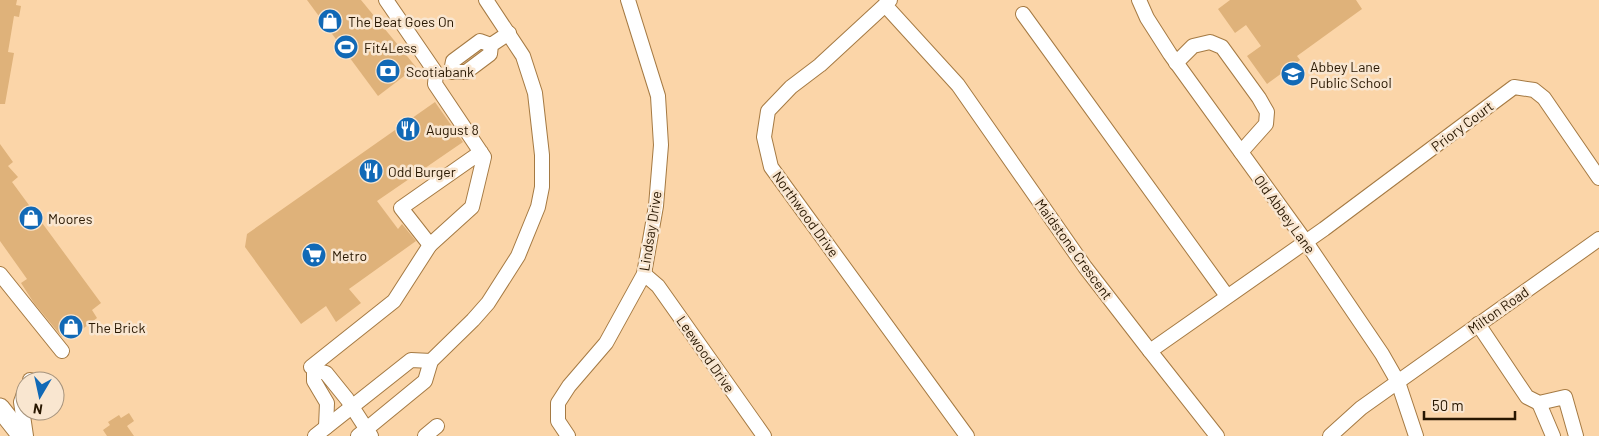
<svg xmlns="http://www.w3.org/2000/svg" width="1599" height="436" font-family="Barlow,sans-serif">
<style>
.building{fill:#dfb27a}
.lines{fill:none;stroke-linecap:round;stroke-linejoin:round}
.minor-casing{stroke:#a57a43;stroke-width:16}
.major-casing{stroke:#a57a43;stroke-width:21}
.minor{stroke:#fff;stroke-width:14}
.major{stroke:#fff;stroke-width:19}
.labels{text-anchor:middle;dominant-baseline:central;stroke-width:5;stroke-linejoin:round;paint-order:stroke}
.poi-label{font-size:14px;fill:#281701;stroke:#f9e6d0;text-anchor:start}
.street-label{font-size:14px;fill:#281701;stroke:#f9e6d0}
</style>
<rect width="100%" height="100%" fill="#fbd5a8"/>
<g class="building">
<path d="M0,0H17L16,5L21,6L19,17L14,16L8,52L14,53L5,104H0Z"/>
<path d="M307,0H361L416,67L378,96Z"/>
<path d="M1230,0H1356L1362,9L1297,56L1300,60L1267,84L1247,56L1261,46L1246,25L1235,33L1218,9Z"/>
<path d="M435,102L463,142L377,201L398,229L402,224L416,241L349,289L361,303L336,322L326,306L301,324L245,247L247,234Z"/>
<path d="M0,144L13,162L8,166L18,177L12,182L101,303L92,310L97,318L72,337L69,331L62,337L34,303L21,283L27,279L0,241Z"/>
<path d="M129,413L134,421L127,426L134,436H107L103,430L110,425L108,422L119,415L121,418Z"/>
</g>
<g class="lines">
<defs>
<g id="minor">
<path d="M386,0L436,73L435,84L484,157L472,207L430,245L401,208L481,152"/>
<path d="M890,0L885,5L958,85L1085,267L1150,351L1324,229L1514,87L1534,90L1544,98L1599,178"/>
<path d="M1139,0L1147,18L1170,54L1306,242L1382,354L1398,382L1416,436"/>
<path d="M885,5L820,65L791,87L768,111L764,137L771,167L967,436"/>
<path d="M1023,14L1227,296"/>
<path d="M491,45L480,41L453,61L451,72H466L490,54L491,45L509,33"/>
<path d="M1176,63L1193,46L1210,42L1222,47L1259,98L1267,112L1266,124L1241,152"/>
<path d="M0,274L62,351"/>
<path d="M644,274L658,286L764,436"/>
<path d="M1478,324L1527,397L1539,403L1565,397L1576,436"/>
<path d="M1150,351L1217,436"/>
<path d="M311,367L394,301L430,245"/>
<path d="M30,381V380"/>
<path d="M25,391L21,402L26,436"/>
<path d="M1539,403L1553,436"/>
<path d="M326,427L327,403L314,381V370L326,373L347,399L371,436"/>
<path d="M315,436L411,360L431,361"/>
<path d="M358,436L425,381L431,361L473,320L488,303L518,256L538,207L542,187V155L535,93L523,56L486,0"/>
<path d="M425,436L437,426"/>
<path d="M568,436L558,421V403L569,386L606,343L644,274L656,206L661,145L658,96L628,0"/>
<path d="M1330,436L1361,408L1599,239"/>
</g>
<path id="major" d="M0,408L22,436"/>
</defs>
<use href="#minor" class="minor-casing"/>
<use href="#major" class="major-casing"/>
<use href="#minor" class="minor"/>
<use href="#major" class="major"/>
</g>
<defs>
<symbol id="shop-disc" viewBox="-11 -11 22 22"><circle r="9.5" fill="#1169b6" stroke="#f9e6d0"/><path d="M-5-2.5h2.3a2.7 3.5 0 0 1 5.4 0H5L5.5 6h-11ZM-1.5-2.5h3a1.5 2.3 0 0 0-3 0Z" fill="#fff"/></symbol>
<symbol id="stadium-disc" viewBox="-11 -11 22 22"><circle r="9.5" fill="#1169b6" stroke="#f9e6d0"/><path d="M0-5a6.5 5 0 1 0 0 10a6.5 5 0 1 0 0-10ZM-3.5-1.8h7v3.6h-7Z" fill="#fff"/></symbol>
<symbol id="bank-disc" viewBox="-11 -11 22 22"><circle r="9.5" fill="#1169b6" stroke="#f9e6d0"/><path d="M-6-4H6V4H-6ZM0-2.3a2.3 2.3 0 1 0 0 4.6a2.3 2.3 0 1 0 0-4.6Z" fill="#fff"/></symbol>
<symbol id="school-disc" viewBox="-11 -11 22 22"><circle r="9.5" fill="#1169b6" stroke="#f9e6d0"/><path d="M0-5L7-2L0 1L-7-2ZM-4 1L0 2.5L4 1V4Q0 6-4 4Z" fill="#fff"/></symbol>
<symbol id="restaurant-disc" viewBox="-11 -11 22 22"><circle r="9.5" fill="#1169b6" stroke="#f9e6d0"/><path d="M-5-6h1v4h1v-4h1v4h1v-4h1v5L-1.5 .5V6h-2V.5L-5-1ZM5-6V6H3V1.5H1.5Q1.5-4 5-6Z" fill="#fff"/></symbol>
<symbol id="supermarket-disc" viewBox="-11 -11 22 22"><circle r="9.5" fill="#1169b6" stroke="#f9e6d0"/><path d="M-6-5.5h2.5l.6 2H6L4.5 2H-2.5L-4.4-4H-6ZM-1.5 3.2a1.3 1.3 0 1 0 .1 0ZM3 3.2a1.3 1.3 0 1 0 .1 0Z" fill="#fff"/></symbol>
</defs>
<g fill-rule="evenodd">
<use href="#shop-disc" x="316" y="7" width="28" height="28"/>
<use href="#stadium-disc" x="332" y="33" width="28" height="28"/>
<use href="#bank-disc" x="374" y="57" width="28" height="28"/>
<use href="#school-disc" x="1279" y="60" width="28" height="28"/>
<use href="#restaurant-disc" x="394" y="115" width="28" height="28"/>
<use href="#restaurant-disc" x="357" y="157" width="28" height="28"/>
<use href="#shop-disc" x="17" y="204" width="28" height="28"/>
<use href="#supermarket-disc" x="300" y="241" width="28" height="28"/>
<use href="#shop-disc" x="57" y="313" width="28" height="28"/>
</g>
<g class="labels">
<g class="poi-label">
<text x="348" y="21">The Beat Goes On</text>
<text x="364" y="47">Fit4Less</text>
<text x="1310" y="66">Abbey Lane<tspan x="1310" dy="16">Public School</tspan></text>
<text x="406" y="71">Scotiabank</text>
<text x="426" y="129">August 8</text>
<text x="388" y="171">Odd Burger</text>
<text x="48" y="218">Moores</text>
<text x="332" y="255">Metro</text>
<text x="88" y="327">The Brick</text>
</g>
<g class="street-label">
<text transform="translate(1462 126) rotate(-37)">Priory Court</text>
<text transform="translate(806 214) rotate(54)">Northwood Drive</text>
<text transform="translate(1285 214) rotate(54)">Old Abbey Lane</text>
<text transform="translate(650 231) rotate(-81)">Lindsay Drive</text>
<text transform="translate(1074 249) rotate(54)">Maidstone Crescent</text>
<text transform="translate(1498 310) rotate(-35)">Milton Road</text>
<text transform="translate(706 354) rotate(55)">Leewood Drive</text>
</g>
</g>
<g transform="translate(40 396) rotate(189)"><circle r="24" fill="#f9e6d0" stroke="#a5937d"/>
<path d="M0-4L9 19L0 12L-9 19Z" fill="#1169b6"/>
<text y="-8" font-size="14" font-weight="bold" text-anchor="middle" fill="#281701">N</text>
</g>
<path d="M1424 411v8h91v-8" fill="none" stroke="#281701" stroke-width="2.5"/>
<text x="1432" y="411" font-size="15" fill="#281701" stroke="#f9e6d0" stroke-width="4" paint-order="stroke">50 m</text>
</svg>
